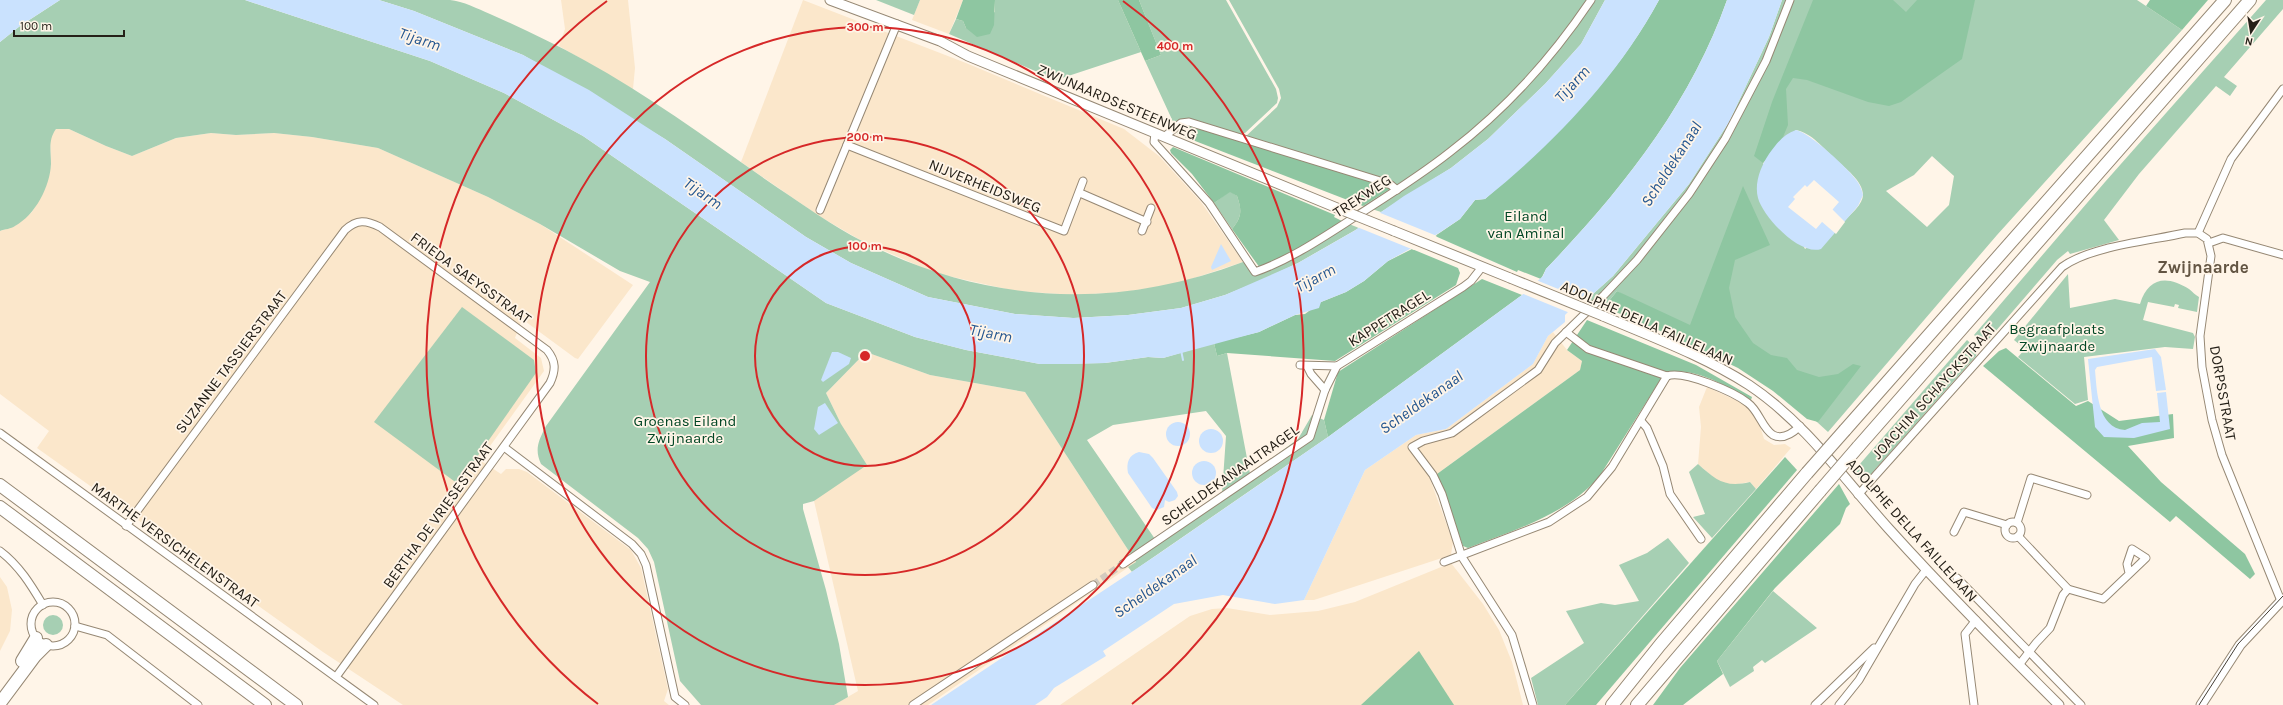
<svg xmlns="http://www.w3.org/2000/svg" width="2283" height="705" font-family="Karla,sans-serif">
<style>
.built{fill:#fbe7cb}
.green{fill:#a6cfb3;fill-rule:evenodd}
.forest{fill:#8ec6a1}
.water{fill:#cae2fe;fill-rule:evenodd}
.pier{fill:#fff5e8}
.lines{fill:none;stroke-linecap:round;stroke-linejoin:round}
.stream{stroke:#cae2fe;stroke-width:2}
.street-tunnel{stroke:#d3cabe;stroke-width:7;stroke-dasharray:7 3.5;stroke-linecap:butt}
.street-casing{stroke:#968874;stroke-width:9}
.secondary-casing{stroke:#968874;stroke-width:11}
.highway-casing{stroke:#968874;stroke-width:14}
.street{stroke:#fff;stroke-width:7}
.secondary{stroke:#fff;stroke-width:9}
.highway{stroke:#fff;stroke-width:12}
.tram{stroke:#433d35;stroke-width:1}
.secondary-bridge-casing{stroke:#968874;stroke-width:11;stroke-linecap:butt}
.highway-bridge-casing{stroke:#968874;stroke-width:14;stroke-linecap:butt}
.secondary-bridge{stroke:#fff;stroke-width:9}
.highway-bridge{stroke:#fff;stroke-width:12}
.ring{fill:none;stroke:#d62828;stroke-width:2}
.labels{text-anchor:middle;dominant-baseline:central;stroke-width:3.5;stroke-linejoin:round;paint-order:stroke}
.street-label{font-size:15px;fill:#252018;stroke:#fff5e8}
.park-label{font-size:15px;fill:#004624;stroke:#fff5e8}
.water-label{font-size:16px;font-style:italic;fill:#245690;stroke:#fff5e8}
.quarter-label{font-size:17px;font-weight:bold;fill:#635543;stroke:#fff5e8}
.centre{fill:#d62828;stroke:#fff5e8;stroke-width:2}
.ring-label{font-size:12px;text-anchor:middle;font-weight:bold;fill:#d62828;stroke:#fff5e8;stroke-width:3.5;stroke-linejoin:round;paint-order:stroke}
</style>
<rect width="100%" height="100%" fill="#fff5e8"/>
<g class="built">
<path d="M561,0H628L635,68L633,89L559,46L565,29Z"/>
<path d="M803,0L966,63L1124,129L1159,156L1201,202L1243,262L1176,284L1125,292L1074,295L1015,291L935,273L862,241L819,216L741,162Z"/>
<path d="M920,0H963L949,34L912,20Z"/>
<path d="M56,129H69L106,146L132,156L176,138L211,133L236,135L274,133L312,137L378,148L488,197L540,224L633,285L578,359L575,358L522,319L515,338L541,358L544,371L480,460L501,474L506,469H519L527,472L631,550L641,568L668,689L664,701L669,705H403L323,652L37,448L49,431L0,394V231L15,226L32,212L45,189L51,165L50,136Z"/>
<path d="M1553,332L1567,350L1582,361L1580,370L1430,479L1453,542L1451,555L1314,600H1304L1365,470L1416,435L1446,429L1533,364L1548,336Z"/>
<path d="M866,352L930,375L1025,392L1136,562L928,705H834L858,691L814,501L823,494L841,424L826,393Z"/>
<path d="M1707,387L1744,404L1752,410L1758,419L1764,439L1774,445L1785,444L1791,448L1756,489L1750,482L1732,485L1719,482L1698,464L1701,427L1699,407Z"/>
<path d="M1451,563L1483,604L1499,630L1512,662L1523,705H1060L1190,616L1212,609L1227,608L1270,615L1318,611L1355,602Z"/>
<path d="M0,577L7,587L12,610L10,631L0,651Z"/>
</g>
<g class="green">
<path d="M60,0H245L430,61L504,93L583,136L826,303L915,337L966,350L1040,364L1105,363L1148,357L1163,358L1214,343L1217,356L1227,353L1250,474L1298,439L1312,415L1324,420L1328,437L1132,572L1128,567L1136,562L1025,392L930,375L866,352L826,393L841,424L867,465L814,501L803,504V509L826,590L839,644L848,697L834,705H701L680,681L654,562L648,549L638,538L541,464C534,449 539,440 546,426L650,282L620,271L540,224L488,197L378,148L312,137L274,133L236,135L211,133L176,138L132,156L106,146L69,129H56C48,140 51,150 51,164C50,187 35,215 15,226C11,229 5,229 0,231V42L20,26ZM1206,411L1226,436L1222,494L1155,539L1087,440L1113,425Z"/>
<path d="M379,0C402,0 427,0 450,0C463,1 478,9 490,14C522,28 553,43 584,60C652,97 714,144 778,188C805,206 833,226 862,241C985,304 1115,311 1243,262L1256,270L1344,222L1359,228L1298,263L1260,281L1225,295L1181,308L1128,315L1073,318L1015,314L928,297L851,263L806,237L665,139L523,55L414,11Z"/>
<path d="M876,0H920L914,15Z"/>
<path d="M995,0H1118L1141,52L1056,80L949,34L956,19L963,21L966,28L995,12Z"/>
<path d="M1139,0H1226L1276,89L1278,98L1277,103L1245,133L1241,134L1175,126L1145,61L1161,55Z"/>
<path d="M1229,0H1605L1581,44L1545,84L1488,139L1451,168L1381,212L1363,206L1390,189L1245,137L1277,107L1281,98L1279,89Z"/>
<path d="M1782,0H2137L2182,30L1997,235L1828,432L1784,392L1617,291L1604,307L1581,298L1586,294H1593L1613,276L1689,184L1729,122L1769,37ZM1796,130C1812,133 1824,149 1835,159C1845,168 1863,181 1863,195C1863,212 1818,239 1805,249L1763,163ZM1932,156L1954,176L1949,205L1927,227L1886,191L1914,175Z"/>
<path d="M2266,0H2283V9L2224,77L2237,86L2230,96L2216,86L2139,174L2104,220L2119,240L2070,254L2068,251L2057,260L1988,340L1982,342L1974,335L2105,182Z"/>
<path d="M1230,191L1237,196C1242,210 1242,217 1232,229L1214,203Z"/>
<path d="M2068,274L2070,308L2115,299L2140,304C2148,277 2167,275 2189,289C2193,292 2195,295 2199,297L2197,312L2178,308L2179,305L2175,304L2174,307L2148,302L2143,320L2193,333L2195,337L2193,349L2165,347L2084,357L2088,400L2075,404L2018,357L2025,349L2014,340Z"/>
<path d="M462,307L534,360L536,373L458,484L374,422Z"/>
<path d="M1967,340L1977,349L1976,356L1871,474L1860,479L1853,472Z"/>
<path d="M1698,464C1716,480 1725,488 1750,482L1756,489L1712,538L1693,517L1705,514L1689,472Z"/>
<path d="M1668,538L1689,563L1565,705H1538L1531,678L1584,643L1566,611L1601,603L1615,605L1639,601L1619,565L1647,553Z"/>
<path d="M1773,591L1817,628L1765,663L1762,660L1753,667L1754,671L1730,687L1717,661Z"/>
<circle cx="53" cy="625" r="10"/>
</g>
<g class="forest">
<path d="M963,0H995L994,25L990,34L977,37L966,28L963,21L956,19Z"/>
<path d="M1118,0H1139L1161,55L1145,61Z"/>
<path d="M1659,0H1727C1691,103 1621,191 1546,269L1541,279L1518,270L1517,272L1435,236L1460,219L1475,200L1485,199C1553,139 1615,81 1659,0Z"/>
<path d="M1813,0H1893L1906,12L1917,0H1975L1962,59L1901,102L1889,106L1868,102L1807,80L1793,78L1786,89L1788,125L1783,137L1763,163L1754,156L1772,102Z"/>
<path d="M2150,0H2208L2182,30L2146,6Z"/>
<path d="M1187,124L1384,184L1390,189L1363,206L1177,134L1180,126Z"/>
<path d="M1173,147L1335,215L1334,217L1344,222L1292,253L1260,268L1232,229C1242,217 1242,210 1237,196L1230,192L1214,203L1192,174L1171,153L1170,150Z"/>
<path d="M1743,186L1770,245L1735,260L1729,288L1735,317L1753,343L1771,355L1787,358L1797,370L1819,377L1838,374L1853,364L1861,366L1818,422L1807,419L1773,391L1738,368L1672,336L1604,307L1617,291L1690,325Z"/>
<path d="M1412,249L1458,268L1460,273L1456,285L1335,361L1227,353L1217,356L1214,343L1259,332L1295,315L1305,314L1321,302L1346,292L1364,281L1388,261Z"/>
<path d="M1482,279L1522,295L1328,437L1324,420L1338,372Z"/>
<path d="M1587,320L1696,365L1752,397L1751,400C1727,387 1692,364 1664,374L1599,477C1566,515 1514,530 1468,548L1463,546L1437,474L1580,370L1582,361L1567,350Z"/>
<path d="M2006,348L2076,406L2088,401L2119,421L2173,414L2174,438L2128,446L2161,482L2245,554L2255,574L2250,579L2176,516L2170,522L1983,366L1999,351Z"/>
<path d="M1785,457L1797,470L1596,705H1565Z"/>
<path d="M1839,484L1850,504L1846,508L1840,524L1775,588L1717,661L1723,674L1683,705H1653L1680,668Z"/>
<path d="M1419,651L1454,705H1361Z"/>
</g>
<g class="water">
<path d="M0,0H60L20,26L0,42Z"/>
<path d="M245,0H379L414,11L523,55L589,90L665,139L806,237L851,263L928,297L1015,314L1074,318L1128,315L1181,308L1225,295L1298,263L1354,231L1404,196L1451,168L1488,139L1545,84L1581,44L1605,0H1659C1617,78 1553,144 1485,199L1475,200L1460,219L1439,233L1388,261L1364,281L1346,292L1321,302L1319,308L1295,315L1259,332L1163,358L1148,357L1105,363L1075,364H1040L966,350L915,337L826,303L583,136L504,93L430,61Z"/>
<path d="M1727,0H1782L1769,37L1729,122L1689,184L1613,276L1593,294H1586L1565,315V322L1548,336L1533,364L1446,429L1416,435L1365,470L1304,600L1275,604L1223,595L1174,604L1103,651L1106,656L1054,688L1047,697L1035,705H931L1157,555L1328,437L1522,295L1543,276L1546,269C1621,191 1691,103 1727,0Z"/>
<path d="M1796,130C1810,133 1849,169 1857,181C1860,185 1862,190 1863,195L1858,206L1821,249C1800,256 1763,217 1758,198C1754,183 1761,166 1769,154C1777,143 1784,134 1796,130ZM1814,180L1839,202L1816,229L1788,207L1795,199L1793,197L1805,185L1807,187Z"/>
<path d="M1221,244L1231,261L1212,270L1211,267Z"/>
<path d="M2155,349L2161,357L2166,390L2156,391L2152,357L2097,367L2095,370C2097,390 2097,428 2125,430L2142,423L2160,422L2157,393L2166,392L2170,429L2134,438L2104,437L2095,427L2088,359Z"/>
<path d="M832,352H838L851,358L849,364L823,382L821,380Z"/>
<path d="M825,403L838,423L819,435L814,429L818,407Z"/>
<circle cx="1178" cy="434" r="12"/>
<circle cx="1211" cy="441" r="12"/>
<path d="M1139,452L1149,454L1153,458L1177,492L1178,496L1175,500L1169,502L1165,500L1164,507L1157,510L1152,508L1128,473C1126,462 1129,455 1139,452Z"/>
<circle cx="1204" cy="473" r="12"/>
</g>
<g class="pier">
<path d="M1832,209L1845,222L1836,234L1821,221Z"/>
<path d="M1378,212L1437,236L1414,250L1357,227Z"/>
<path d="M1536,280L1583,299L1570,313L1521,293Z"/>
</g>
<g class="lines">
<path class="stream" d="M1181,350L1183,360"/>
<path class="street-tunnel" d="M1093,585L1123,564"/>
<defs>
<g id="street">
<path d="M1155,133L1154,142L1209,203L1255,272C1292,259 1325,236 1358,215C1389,195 1421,175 1450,152C1505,110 1552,58 1591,0"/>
<path d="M1164,137L1181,123L1189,122L1377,180L1391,185L1397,190"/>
<path d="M847,145L1064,231L1083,181"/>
<path d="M1080,193L1147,222"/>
<path d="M820,210L897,24"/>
<path d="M1142,231L1151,208"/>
<path d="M2198,233L2231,159L2283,89"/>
<path d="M2209,243L2223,238L2283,255"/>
<path d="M1566,332L1588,349L1667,376"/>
<path d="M1300,365L1337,366L1463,287L1471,281L1482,267"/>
<path d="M1307,366L1311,374L1325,390"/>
<path d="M1667,376C1684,370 1734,392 1748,403C1759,411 1762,428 1773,435C1783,440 1793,433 1800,426"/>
<path d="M1641,421L1647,428L1663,466L1670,494L1701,539"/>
<path d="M0,433L374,705"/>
<path d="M504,447L632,544L641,554L646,565L675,697L685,705"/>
<path d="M1858,495L2062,267C2091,246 2149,241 2185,233H2198L2207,239L2211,256L2200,336L2202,367L2212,420L2222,455L2281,601"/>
<circle cx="2013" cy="530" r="8"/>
<path d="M2017,523L2031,478L2087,495"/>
<path d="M126,526L345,230C357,219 366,220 380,227L547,350C556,361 556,370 550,383L336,677"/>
<path d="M1954,532L1964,512L2007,525"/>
<path d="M2018,536L2068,589L2103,599L2146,558L2132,549L2127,564L2129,573"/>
<path d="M0,551C19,565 31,585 43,605"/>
<path d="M1444,562L1549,522L1587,497L1612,467L1667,376"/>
<path d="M1123,564L1310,437L1325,390L1337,366"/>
<path d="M1957,578L2081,705"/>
<circle cx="53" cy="624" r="22"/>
<path d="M75,626L107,635L198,705"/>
<path d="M2019,665L2036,643L2050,628L2063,595L2068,589"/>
<path d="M913,705L1093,585"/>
<path d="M1533,705L1512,635L1462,557L1442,494L1433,475L1412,447L1423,441L1452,433L1538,370L1555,343L1604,295L1637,260L1689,194L1725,139L1766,61L1790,0"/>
<path d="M1815,705L1874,648"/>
<path d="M1839,705L1859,680L1915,584L1926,570"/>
<path d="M1974,705L1965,634L1976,620"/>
</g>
<g id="secondary">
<path d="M830,0L940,41L968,56L1342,210"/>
<path d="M1394,231L1510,278"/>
<path d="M1603,316C1652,337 1704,356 1749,385C1806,423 1844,479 1889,529C1944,590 2001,647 2059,705"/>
<path d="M2201,705L2240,645L2283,599"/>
</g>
<g id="highway">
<path d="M1845,430L2225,0"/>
<path d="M1858,447L2250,0"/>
<path d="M0,485L296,705"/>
<path d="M0,507L265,705"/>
<path d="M22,661L36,638"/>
<path d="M0,703L35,656L46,645"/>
<path d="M1612,705L1660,645L1807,473"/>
<path d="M1637,705L1820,491"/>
</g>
</defs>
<use href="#street" class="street-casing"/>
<use href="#secondary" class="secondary-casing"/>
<use href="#highway" class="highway-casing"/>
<use href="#street" class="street"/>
<use href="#secondary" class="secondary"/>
<use href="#highway" class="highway"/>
<path class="tram" d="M2199,705L2238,644L2283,596"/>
<defs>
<g id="secondary-bridge">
<path d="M1342,210L1394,231"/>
<path d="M1510,278L1603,316"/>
</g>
<g id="highway-bridge">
<path d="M1807,473L1845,430"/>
<path d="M1820,491L1858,447"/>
</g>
</defs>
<use href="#secondary-bridge" class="secondary-bridge-casing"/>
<use href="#highway-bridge" class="highway-bridge-casing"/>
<use href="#secondary-bridge" class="secondary-bridge"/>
<use href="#highway-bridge" class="highway-bridge"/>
</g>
<g class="ring">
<circle cx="865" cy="356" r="110"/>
<circle cx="865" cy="356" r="219"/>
<circle cx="865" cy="356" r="329"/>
<path d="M598 704A439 439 0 0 1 607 1M1123 1A439 439 0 0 1 1132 704"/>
</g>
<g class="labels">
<g class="street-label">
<text transform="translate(1117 102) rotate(23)">ZWIJNAARDSESTEENWEG</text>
<text transform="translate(985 186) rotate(22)">NIJVERHEIDSWEG</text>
<text transform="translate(1362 196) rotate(-33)">TREKWEG</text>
<text transform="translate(471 278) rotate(36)">FRIEDA SAEYSSTRAAT</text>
<text transform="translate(1389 318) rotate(-32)">KAPPETRAGEL</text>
<text transform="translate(1647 323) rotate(24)">ADOLPHE DELLA FAILLELAAN</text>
<text transform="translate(231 362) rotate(-53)">SUZANNE TASSIERSTRAAT</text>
<text transform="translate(1934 391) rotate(-48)">JOACHIM SCHAYCKSTRAAT</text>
<text transform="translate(2223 393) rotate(80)">DORPSSTRAAT</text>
<text transform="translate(1230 475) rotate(-35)">SCHELDEKANAALTRAGEL</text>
<text transform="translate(438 515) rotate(-54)">BERTHA DE VRIESESTRAAT</text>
<text transform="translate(1912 530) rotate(48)">ADOLPHE DELLA FAILLELAAN</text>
<text transform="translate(175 545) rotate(36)">MARTHE VERSICHELENSTRAAT</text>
</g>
<g class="park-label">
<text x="1526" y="216">Eiland<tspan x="1526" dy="17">van Aminal</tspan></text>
<text x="2057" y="329">Begraafplaats<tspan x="2057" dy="17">Zwijnaarde</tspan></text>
<text x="685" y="421">Groenas Eiland<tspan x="685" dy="17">Zwijnaarde</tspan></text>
</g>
<g class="water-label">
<text transform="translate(420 39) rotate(19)">Tijarm</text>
<text transform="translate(1572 84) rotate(-47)">Tijarm</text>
<text transform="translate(1671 164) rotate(-57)">Scheldekanaal</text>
<text transform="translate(703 193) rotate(35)">Tijarm</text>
<text transform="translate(1315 278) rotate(-28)">Tijarm</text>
<text transform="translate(991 333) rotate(11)">Tijarm</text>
<text transform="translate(1421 402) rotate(-35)">Scheldekanaal</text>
<text transform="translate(1155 586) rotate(-35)">Scheldekanaal</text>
</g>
<g class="quarter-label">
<text x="2203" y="267">Zwijnaarde</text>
</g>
</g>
<circle cx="865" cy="356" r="6" class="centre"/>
<g class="ring-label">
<text x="865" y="31">300 m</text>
<text x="1175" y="50">400 m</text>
<text x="865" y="141">200 m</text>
<text x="865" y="250">100 m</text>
</g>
<g transform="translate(2251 32) rotate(192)" stroke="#fff5e8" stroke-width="3" paint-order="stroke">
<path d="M0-3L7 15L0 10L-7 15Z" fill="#252018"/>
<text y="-6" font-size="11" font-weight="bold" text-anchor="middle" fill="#252018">N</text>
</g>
<path d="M14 30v6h110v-6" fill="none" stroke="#252018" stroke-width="2"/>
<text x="20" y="30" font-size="12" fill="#252018" stroke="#fff5e8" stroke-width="3" paint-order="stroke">100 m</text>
</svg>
